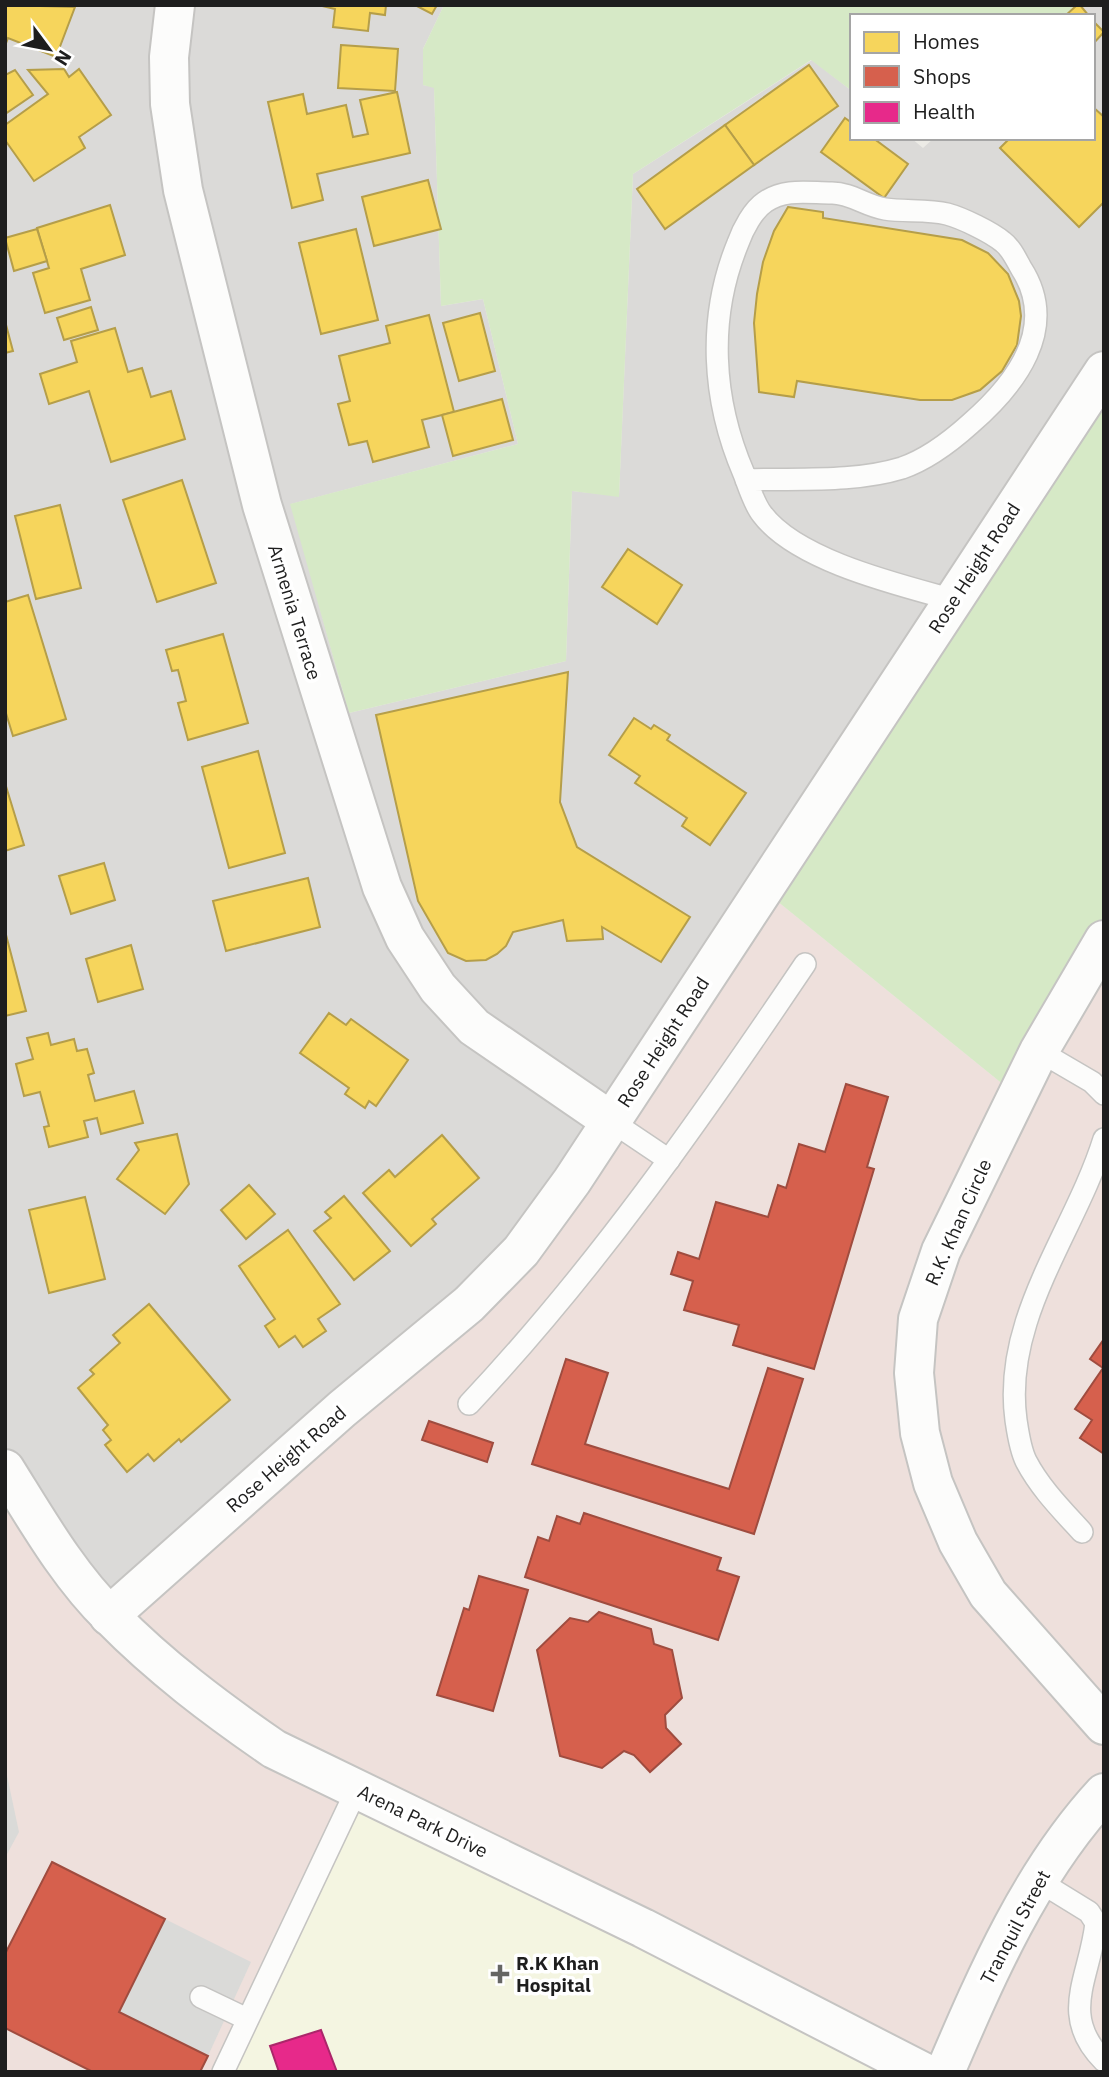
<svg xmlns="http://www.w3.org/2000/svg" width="1109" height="2077" font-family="'IBM Plex Sans',sans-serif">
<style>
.residential{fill:#dbdad8}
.commercial{fill:#eee0dc}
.education{fill:#f4f5e1}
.religious{fill:#dadad8}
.grass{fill:#d6e9c6}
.homes{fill:#f6d55c;stroke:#b59e49;stroke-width:2}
.shops{fill:#d6604d;stroke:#9f4c3f;stroke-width:2}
.health{fill:#e7298a;stroke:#ab266a;stroke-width:2}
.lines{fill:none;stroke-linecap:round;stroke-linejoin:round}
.service-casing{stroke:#c5c4c2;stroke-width:24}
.minor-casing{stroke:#c5c4c2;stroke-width:42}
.tertiary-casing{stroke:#c5c4c2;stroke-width:42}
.service{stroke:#fcfcfb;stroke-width:21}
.minor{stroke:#fcfcfb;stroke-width:38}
.tertiary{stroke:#fcfcfb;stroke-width:38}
.poi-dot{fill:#666664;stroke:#fff;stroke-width:2.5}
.labels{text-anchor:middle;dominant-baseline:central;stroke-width:7;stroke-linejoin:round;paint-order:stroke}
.street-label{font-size:19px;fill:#1e1e1e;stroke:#fff}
.poi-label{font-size:19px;font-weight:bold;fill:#1e1e1e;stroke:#fff;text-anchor:start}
</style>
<rect width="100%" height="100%" fill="#ecebe6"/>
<path class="residential" d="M5,5H444L423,49V85L434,87L441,306L483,299L518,444L291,504L349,713L566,661L572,491L619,496L633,174L812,60L852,91V138H911L923,148L934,138H1093V16H1064L1075,5H1104V367L521,1249L110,1613L5,1467Z"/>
<path class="commercial" d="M761,888L1015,1094L1104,942V2072H5V1467L109,1613L468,1302Z"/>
<path class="education" d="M356,1787L915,2072H221Z"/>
<g class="religious">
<path d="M5,1766L19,1832L5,1858Z"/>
<path d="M165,1919L251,1962L208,2056L119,2012Z"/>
</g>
<g class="grass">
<path d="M444,5H1075L1064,16H852V91L811,60L633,174L619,497L572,491L566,661L349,713L290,504L518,444L483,299L441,306L434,88L423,85V49Z"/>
<path d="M1104,367V942L1015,1094L761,888Z"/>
</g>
<g class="homes">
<path d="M5,5L75,7L56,57L8,38L5,46Z"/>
<path d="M318,5H386L385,15L370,13L368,31L333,27L335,9Z"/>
<path d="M415,5H437L432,14Z"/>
<path d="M1077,5H1080L1089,16H1065Z"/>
<path d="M1093,21L1104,32L1093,44Z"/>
<path d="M341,45L398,49L395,91L338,88Z"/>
<path d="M809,65L838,106L754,165L725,125Z"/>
<path d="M64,69L69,77L79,69L111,115L79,137L85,148L34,181L5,140V125L48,94L28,70Z"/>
<path d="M15,70L33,95L5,114V75Z"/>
<path d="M397,92L410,153L317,174L323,200L292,208L268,102L303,94L307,114L346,105L353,137L368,134L360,100Z"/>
<path d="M1093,107L1104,117V202L1079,227L1000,148L1010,138H1093Z"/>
<path d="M845,118L852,123V138H873L908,164L884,198L821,152Z"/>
<path d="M725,125L754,165L665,229L637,189Z"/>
<path d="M428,180L441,229L374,246L362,197Z"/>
<path d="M110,205L125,255L81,269L90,300L45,313L33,273L49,268L37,228Z"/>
<path d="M788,207L823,212V218L962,240L988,253L1008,274L1019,301L1021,316L1017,345L1002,371L980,390L952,400H920L797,381L794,397L759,392L754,323L757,294L763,262L774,231Z"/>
<path d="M37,229L47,261L14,271L5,238Z"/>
<path d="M356,229L378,320L321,334L299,243Z"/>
<path d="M91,307L98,330L64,340L57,318Z"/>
<path d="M480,313L495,371L459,381L443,323Z"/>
<path d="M429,315L454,412L422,420L429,447L373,462L367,441L349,445L338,404L350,401L339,356L390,343L386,326Z"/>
<path d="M5,321L13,351L5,353Z"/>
<path d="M115,328L128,372L142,368L151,397L171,391L185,439L111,462L89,391L49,404L40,374L77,362L71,341Z"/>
<path d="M502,399L513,440L453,456L442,415Z"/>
<path d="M182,480L216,583L157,602L123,500Z"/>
<path d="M60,505L81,588L36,599L15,516Z"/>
<path d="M628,549L682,585L657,624L602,587Z"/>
<path d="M28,595L66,719L13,736L5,710V602Z"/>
<path d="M223,634L248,723L188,740L178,703L186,701L178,670L172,671L166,650Z"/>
<path d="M568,672L560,802L577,847L690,917L661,962L602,927L603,939L567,941L563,920L513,932L506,946L497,954L486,960L466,961L448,953L418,901L376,715Z"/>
<path d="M634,718L651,729L654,725L670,735L667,740L746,793L710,845L682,826L687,818L635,783L640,776L609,755Z"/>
<path d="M258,751L285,853L229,868L202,767Z"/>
<path d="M5,783L24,845L5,851Z"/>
<path d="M104,863L115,900L71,914L59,876Z"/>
<path d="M308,878L320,927L226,951L213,901Z"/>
<path d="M5,931L26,1011L5,1016Z"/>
<path d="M131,945L143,989L98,1002L86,959Z"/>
<path d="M329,1013L346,1025L351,1019L408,1060L376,1106L369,1101L365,1108L345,1094L349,1088L300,1053Z"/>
<path d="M48,1033L51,1045L74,1039L77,1051L87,1049L94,1073L88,1075L95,1101L134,1091L143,1123L101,1134L97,1118L84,1121L88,1137L49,1147L44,1127L49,1126L40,1092L24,1096L16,1064L33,1059L27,1038Z"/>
<path d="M177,1134L189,1184L165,1214L117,1179L139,1150L135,1143Z"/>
<path d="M442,1135L479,1178L432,1219L436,1224L411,1246L363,1193L389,1170L395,1177Z"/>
<path d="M249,1185L275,1214L246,1239L221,1210Z"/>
<path d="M344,1196L390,1251L354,1280L314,1231L331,1218L325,1212Z"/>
<path d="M85,1197L105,1279L49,1293L29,1210Z"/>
<path d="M288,1230L340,1304L318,1319L326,1331L303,1347L295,1336L279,1347L265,1326L275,1319L239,1266Z"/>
<path d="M149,1304L230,1400L181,1442L179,1439L154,1461L148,1454L127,1472L105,1445L111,1440L103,1430L108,1425L78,1388L94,1374L90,1370L120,1343L113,1335Z"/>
</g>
<g class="shops">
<path d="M846,1084L888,1097L867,1167L874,1169L814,1369L733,1345L739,1325L684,1310L693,1281L671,1274L678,1252L699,1259L716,1202L768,1217L778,1185L786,1188L799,1144L825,1152Z"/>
<path d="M1104,1339V1454L1080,1438L1092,1420L1075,1409L1103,1368L1090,1359Z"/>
<path d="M566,1359L608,1373L585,1444L729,1489L768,1368L803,1379L754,1534L532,1464Z"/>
<path d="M429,1421L493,1443L487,1462L422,1440Z"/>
<path d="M584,1513L721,1558L717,1570L739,1577L718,1640L525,1577L538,1537L549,1541L557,1516L580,1524Z"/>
<path d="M479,1576L528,1590L493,1711L437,1695L464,1608L469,1610Z"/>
<path d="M599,1612L651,1629L654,1644L672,1650L682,1698L665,1715L666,1728L681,1744L650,1772L634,1755L624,1751L602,1768L560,1756L537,1650L570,1618L588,1622Z"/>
<path d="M52,1862L165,1919L119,2012L208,2056L200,2072H93L5,2028V1954Z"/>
</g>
<path class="health" d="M321,2030L337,2072H279L270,2046Z"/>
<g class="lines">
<defs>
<g id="service">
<path d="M746,480C797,478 853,483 902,468C928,459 950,442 970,424C1015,385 1060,328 1021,268C1016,259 1011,248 1003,242C991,232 962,218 947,214C928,209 905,212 885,209C866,206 851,193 832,193C808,193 785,188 765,202C753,210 743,229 738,243C707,318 712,400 744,474C749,487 754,504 762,514C797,561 900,585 954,600"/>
<path d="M1039,1051L1092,1082L1104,1094"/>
<path d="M611,1121L669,1160"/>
<path d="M469,1404C596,1269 702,1117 805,964"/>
<path d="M1082,1532C1062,1510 1040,1488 1026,1461C1020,1449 1018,1433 1016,1420C1002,1318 1075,1232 1104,1139"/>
<path d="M1037,1880L1089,1912L1096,1923C1090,1978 1058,2015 1104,2061"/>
<path d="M201,1997L247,2019"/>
<path d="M223,2072L357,1789"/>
</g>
<g id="minor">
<path d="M175,5L169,57L170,104L183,190L262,505L382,887L405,938L438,988L474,1027L611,1121"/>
<path d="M1104,940L1039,1051L941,1251L918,1319L914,1373L920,1433L933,1483L958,1542L988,1594L1104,1725"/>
<path d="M109,1616L342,1409L469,1304L521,1251L572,1181L1104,371"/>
<path d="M945,2072C987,1974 1031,1872 1104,1793"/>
</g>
<path id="tertiary" d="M5,1469C37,1520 68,1575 111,1617C160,1667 216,1709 274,1749L643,1928L923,2072"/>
</defs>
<use href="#service" class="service-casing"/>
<use href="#minor" class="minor-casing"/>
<use href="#tertiary" class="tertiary-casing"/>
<use href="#service" class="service"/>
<use href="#minor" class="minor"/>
<use href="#tertiary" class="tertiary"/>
</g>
<path class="poi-dot" d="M496.5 1963.5h7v7h7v7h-7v7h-7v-7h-7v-7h7z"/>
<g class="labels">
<g class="street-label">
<text transform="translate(974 568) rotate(-57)">Rose Height Road</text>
<text transform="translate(295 612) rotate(73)">Armenia Terrace</text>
<text transform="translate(663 1042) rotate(-57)">Rose Height Road</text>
<text transform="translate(958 1222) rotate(-66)">R.K. Khan Circle</text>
<text transform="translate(286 1459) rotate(-41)">Rose Height Road</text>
<text transform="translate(423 1821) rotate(26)">Arena Park Drive</text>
<text transform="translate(1015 1927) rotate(-62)">Tranquil Street</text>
</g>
<g class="poi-label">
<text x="516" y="1963">R.K Khan<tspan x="516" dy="22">Hospital</tspan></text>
</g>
</g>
<rect width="1109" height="2077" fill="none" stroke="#1e1e1e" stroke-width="14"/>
<rect x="850" y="14" width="245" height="126" fill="#ffffff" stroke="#a5a5a5" stroke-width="2"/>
<rect x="864" y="32" width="35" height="21" fill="#f6d55c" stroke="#a5a5a5" stroke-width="2"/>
<text x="913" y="49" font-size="21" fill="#1e1e1e">Homes</text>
<rect x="864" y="66" width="35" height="21" fill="#d6604d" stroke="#a5a5a5" stroke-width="2"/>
<text x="913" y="84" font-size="21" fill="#1e1e1e">Shops</text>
<rect x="864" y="102" width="35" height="21" fill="#e7298a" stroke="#a5a5a5" stroke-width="2"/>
<text x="913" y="119" font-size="21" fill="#1e1e1e">Health</text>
<g transform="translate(49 49) rotate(122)" stroke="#ffffff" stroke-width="5" paint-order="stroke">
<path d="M0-5L12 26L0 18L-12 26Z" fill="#1e1e1e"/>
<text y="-10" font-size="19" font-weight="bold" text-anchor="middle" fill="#1e1e1e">N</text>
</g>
</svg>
